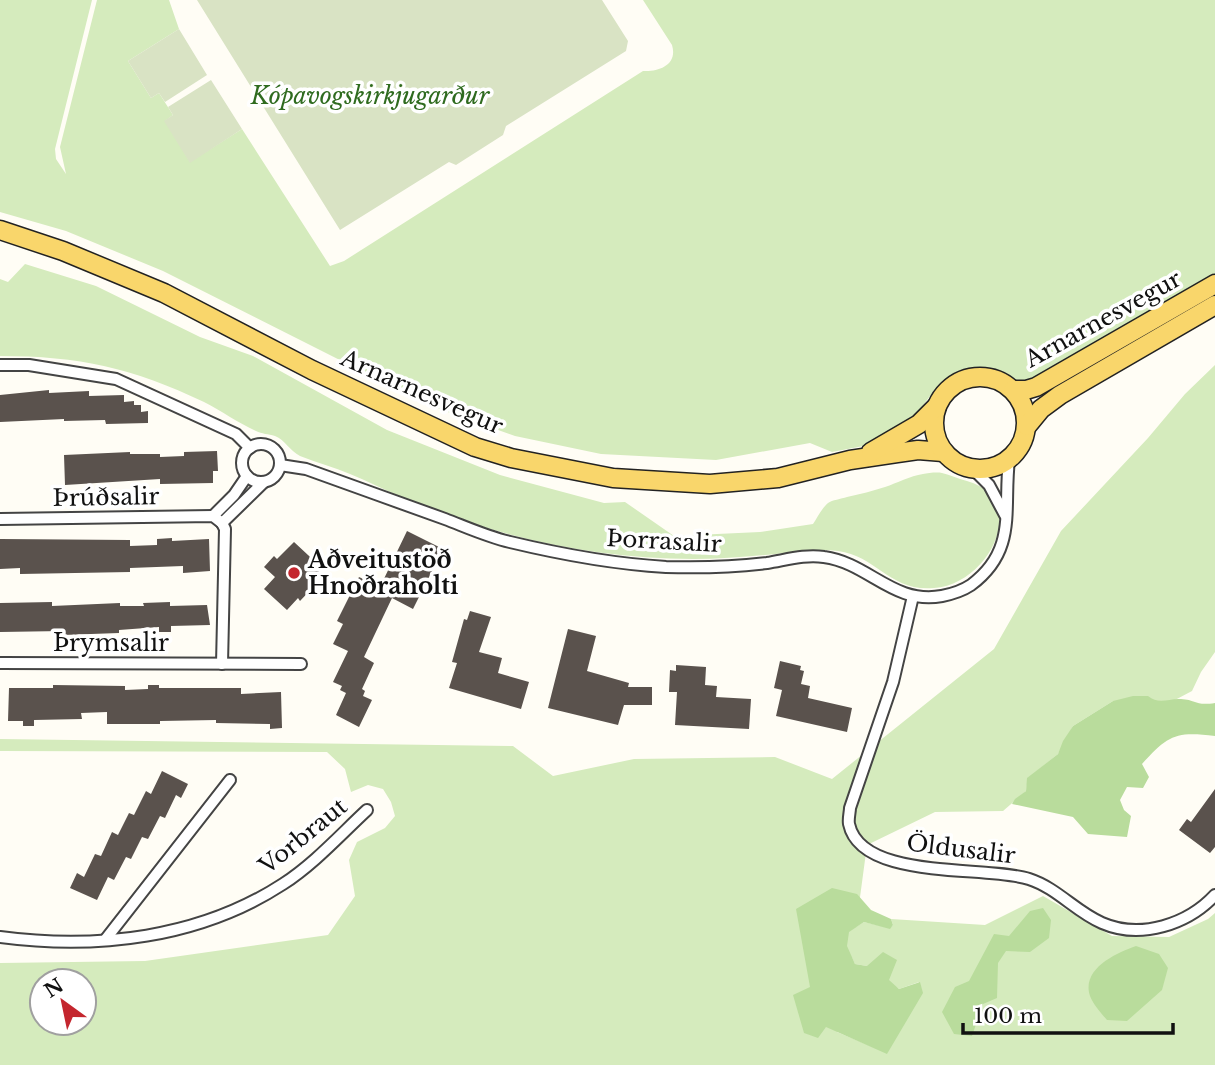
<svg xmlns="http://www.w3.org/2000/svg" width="1215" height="1065" font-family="'Libre Baskerville',serif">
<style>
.green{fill:#d5ebbd;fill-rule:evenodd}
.forest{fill:#b9dc9c}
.cemetery{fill:#d9e3c4}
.building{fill:#5a524d}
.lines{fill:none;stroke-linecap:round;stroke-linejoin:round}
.street-casing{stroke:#444;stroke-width:14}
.primary-casing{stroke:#222;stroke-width:21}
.street{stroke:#fff;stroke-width:10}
.primary{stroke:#f9d66b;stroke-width:18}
.poi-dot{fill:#c4262e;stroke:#fff;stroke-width:2.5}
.labels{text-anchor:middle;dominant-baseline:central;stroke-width:7;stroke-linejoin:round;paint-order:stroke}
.park-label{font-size:23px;font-style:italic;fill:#2f6b1f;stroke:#fff}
.street-label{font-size:23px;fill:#111;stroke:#fff}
.poi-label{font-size:23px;font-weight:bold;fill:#111;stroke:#fff;text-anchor:start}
</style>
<rect width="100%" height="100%" fill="#fffdf5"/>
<g class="green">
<path d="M0,0H92L55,149L56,159L66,174L60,147L97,0H169L179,29L128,61L151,98L159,93L173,115L165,121L190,162L242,129L330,266L344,261L643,71C659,72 678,65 672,45L643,0H1215V280L1043,379L1012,384L982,372L966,373L948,380L933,392L913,419L874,444L832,452L810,443L716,460L601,454L515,436L431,406L163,271L66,231L0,212Z"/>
<path d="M25,264L96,286L200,337L253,356L387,430L500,475L604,503L625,502L674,536L760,532L813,524C817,518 822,508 828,503C832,500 841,499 847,497C860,494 873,491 885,487C897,483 910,476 923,474C928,473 937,472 942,473C950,475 959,479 967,481C1031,499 990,584 934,588C890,592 877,556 838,551C820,548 803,552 785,553C755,556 724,559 693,559C593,559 496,537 404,498C386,491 368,481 350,474C334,467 317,463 300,456C290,451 285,440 275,436C268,434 262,434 256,431C238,423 222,411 204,402C133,368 79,356 0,356V279L8,282Z"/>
<path d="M1215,365V652L1201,672L1192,691L1173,701H1113L1073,726L1058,754L1028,778L1026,791L1003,811L935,812L867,845L856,927L864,922L890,928L893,925L891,919L985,925L1043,896L1112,936L1169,937L1208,919L1215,913V1065H0V963L145,961L328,935L355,896L349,860L357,842L385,828L395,816L391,802L383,789L368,785L351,792L345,769L327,752L0,751V739L513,746L553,776L634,759L775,757L832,779L994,649L1061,531L1148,438L1185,394ZM852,958L855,964L867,966L899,989L919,982L887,1053L837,1032ZM42,981H84V1023H42Z"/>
</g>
<g class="forest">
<path d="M1133,696H1148C1159,705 1169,698 1181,699C1197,700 1195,706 1215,703V736C1176,731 1168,735 1142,764L1149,777L1143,788L1127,787L1120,800L1124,810L1131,816L1127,837L1088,834L1073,817L1012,804L1015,799L1026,791L1027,778L1058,754L1063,741L1073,726L1113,701Z"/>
<path d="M832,888L857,894L871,910L891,919L893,925L890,929L864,922L849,932L847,946L855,964L867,966L883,952L897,960L889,980L899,989L920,982L923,993L887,1054L826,1027L818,1038L804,1033L793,995L810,987L796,909Z"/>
<path d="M1043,908L1051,920L1049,938L1030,952L1006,951L998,963L997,998L983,1004L972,1036L954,1034L942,1012L955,987L969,981L994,934L1009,936L1030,911Z"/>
<path d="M1136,946L1159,954L1168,968L1162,990L1127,1021L1107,1020C1101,1013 1093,1004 1090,996C1081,969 1116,953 1136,946Z"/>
</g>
<g class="cemetery">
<path d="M197,0H602L628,41L626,51L506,126L503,135L456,165L449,162L340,230Z"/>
<path d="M179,29L207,75L165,102L159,93L151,98L128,61Z"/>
<path d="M211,80L242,129L190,163L164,121L173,115L168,107Z"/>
</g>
<g class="building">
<path d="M49,390V393L89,391V396L124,395V402L134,401V405H141V412L148,411V423L106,424L105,420L64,421V419L0,422V395Z"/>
<path d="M217,451L218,471H213V483L160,484V479L65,485L64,455L130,452V454H160V457L184,456V452Z"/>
<path d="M407,531L443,549L413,609L392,598L364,657L374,663L362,689L365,691L363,696L372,700L359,727L336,715L346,693L340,690L342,686L333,682L348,651L333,644L343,624L337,621L359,577L380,587Z"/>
<path d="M172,538V541L209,539L210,571L183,573V566L130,568V572L20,574V568L0,569V539L130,540V546L157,545V539Z"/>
<path d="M294,542L322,568L313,577L318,582L300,601L298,598L287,610L264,589L275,577L264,567L274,556L277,559Z"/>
<path d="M52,602V606L120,603V606H144L143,603L170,602V606L207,605L210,625L171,626V632H159V627L119,630V633L63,635V631L0,632V603Z"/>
<path d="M470,611L491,617L479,652L502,658L498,673L529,682L521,709L449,688L457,663L452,662L464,619L467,620Z"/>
<path d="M568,629L596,636L587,671L629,683L628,687H652V705H624L618,725L548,708Z"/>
<path d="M780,661L801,666L800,670L804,671L801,684L810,686L808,698L852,708L847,732L776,716L782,690L774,688Z"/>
<path d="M676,665L706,667L705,685L717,686L716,697L751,699L749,729L675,725L677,692H669L670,670L676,671Z"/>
<path d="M53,685L125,686V690L148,689V685H159V688H241V694L281,692L282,728L270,729V724L216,723V720L160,721V724H107V712L81,713L82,719L34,720V726H23V721H8L9,688H53Z"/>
<path d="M162,771L188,784L181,798L176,795L165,818L160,816L148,839L142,837L131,859L126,857L114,880L108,877L97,900L70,888L77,873L84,877L95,854L101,856L112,832L118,835L129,813L134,815L146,791L151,794Z"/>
<path d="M1215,789V847L1210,853L1179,830L1187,819L1191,822Z"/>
</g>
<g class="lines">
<defs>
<g id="street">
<path d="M0,365H29L116,379L236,434L250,448"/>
<circle cx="261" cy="463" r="19"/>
<path d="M280,465L306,469C352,486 399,502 445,519C466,527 488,537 510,542C560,554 615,564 666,567C699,568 734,567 767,563C786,560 805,554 824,557C869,563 893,605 942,596C952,594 962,591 971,585C1018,550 1003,509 1009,460"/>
<path d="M973,469L989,485L1005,515"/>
<path d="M213,516L234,495L247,476"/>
<path d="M0,519L213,516L222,523"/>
<path d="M222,523L225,529L222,664"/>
<path d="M222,523L264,482"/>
<path d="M913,596L893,682L850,808C850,812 848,819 849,824C861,881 985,865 1029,879C1057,888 1076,912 1102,923C1141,940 1188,924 1215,895"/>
<path d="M0,663L301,664"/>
<path d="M0,937C97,950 200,938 283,884C314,864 340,835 367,810"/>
<path d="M105,940L230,780"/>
</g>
<g id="primary">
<path d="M0,230L63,251L164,293L312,370L475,447L511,458L613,478L710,484L778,478L850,460L897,453L918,450L943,452"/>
<circle cx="980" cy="423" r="46"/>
<path d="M1013,390H1026L1036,387L1215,284"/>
<path d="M1027,426L1041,409L1060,395L1215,305"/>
<path d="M871,452L919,424L937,406"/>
</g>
</defs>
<use href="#street" class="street-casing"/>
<use href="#primary" class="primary-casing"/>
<use href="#street" class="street"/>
<use href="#primary" class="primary"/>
</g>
<circle class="poi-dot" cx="294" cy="573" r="7"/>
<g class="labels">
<g class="park-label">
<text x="370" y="96">Kópavogskirkjugarður</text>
</g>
<g class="street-label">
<text transform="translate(1103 319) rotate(-29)">Arnarnesvegur</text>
<text transform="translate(422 392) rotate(24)">Arnarnesvegur</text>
<text transform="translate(106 497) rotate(-1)">Þrúðsalir</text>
<text transform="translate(664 541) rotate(3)">Þorrasalir</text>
<text x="111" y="643">Þrymsalir</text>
<text transform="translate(303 836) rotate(-39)">Vorbraut</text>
<text transform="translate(961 849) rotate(7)">Öldusalir</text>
</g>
<g class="poi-label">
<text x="308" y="560">Aðveitustöð<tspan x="308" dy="26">Hnoðraholti</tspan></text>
</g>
</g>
<g transform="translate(63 1002) rotate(327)"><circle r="33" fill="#ffffff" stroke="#a0a0a0" stroke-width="2"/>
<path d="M0-5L12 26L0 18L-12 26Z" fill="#c4262e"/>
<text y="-10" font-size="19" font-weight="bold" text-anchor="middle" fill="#111111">N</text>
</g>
<path d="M963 1023v10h210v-10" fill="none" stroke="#111111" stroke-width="3.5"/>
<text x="974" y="1023" font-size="21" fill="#111111" stroke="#ffffff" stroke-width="5" paint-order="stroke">100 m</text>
</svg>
